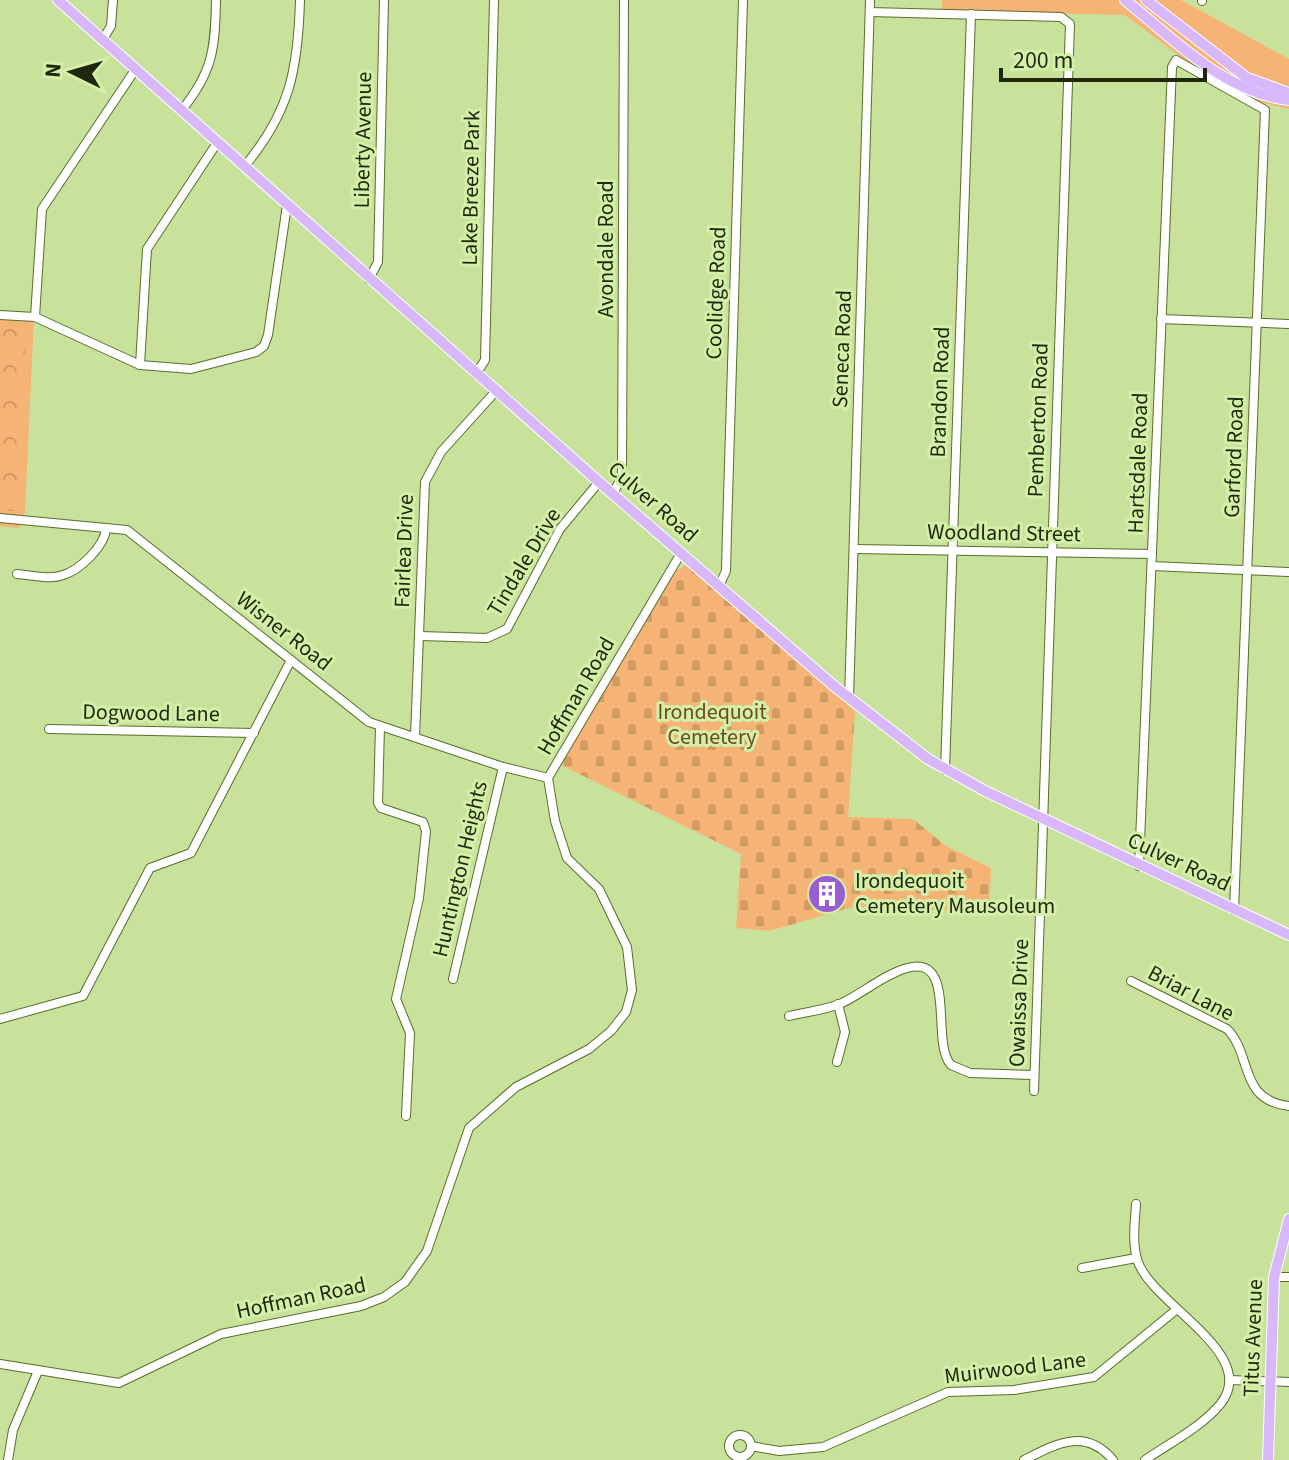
<svg xmlns="http://www.w3.org/2000/svg" width="1289" height="1460" font-family="'Source Sans 3',sans-serif">
<style>
.green{fill:#f5b475}
.forest{fill:url(#forest-crowns)}
.cemetery{fill:url(#cemetery-stones)}
.lines{fill:none;stroke-linecap:round;stroke-linejoin:round}
.minor-casing{stroke:#596e2c;stroke-width:10}
.major-casing{stroke:#fff;stroke-width:12}
.minor{stroke:#fff;stroke-width:8}
.major{stroke:#d8b8fb;stroke-width:10}
.labels{text-anchor:middle;dominant-baseline:central;stroke-width:6;stroke-linejoin:round;paint-order:stroke}
.street-label{font-size:22px;fill:#1f280c;stroke:#d4efa8}
.park-label{font-size:22px;fill:#6f4921;stroke:#d4efa8}
.poi-label{font-size:22px;fill:#1f280c;stroke:#d4efa8;text-anchor:start}
</style>
<defs>
<pattern id="forest-crowns" width="20" height="18" patternUnits="userSpaceOnUse" patternTransform="scale(2)"><rect width="20" height="18" fill="#f5b475"/><path d="M2 6a3 3 0 1 1 6 0M12 15a3 3 0 1 1 6 0" fill="none" stroke="#d29b64"/></pattern>
<pattern id="cemetery-stones" width="16" height="16" patternUnits="userSpaceOnUse" patternTransform="scale(2)"><rect width="16" height="16" fill="#f5b475"/><path d="M2 7V4a2 2 0 0 1 4 0v3zM10 15v-3a2 2 0 0 1 4 0v3z" fill="#d29b64"/></pattern>
</defs>
<rect width="100%" height="100%" fill="#c8e19b"/>
<g class="green">
<path d="M942,0H1181L1289,59V109L1255,101L1189,63L1125,15L942,11Z"/>
<path d="M0,315L34,317L25,512L19,528L0,526Z"/>
</g>
<path class="forest" d="M0,325L26,327L18,511L0,510Z"/>
<path class="cemetery" d="M686,565L855,711L848,817L913,819L946,846L991,868L989,912L853,907L769,931L736,928L741,854L561,765L674,572Z"/>
<g class="lines">
<defs>
<g id="minor">
<path d="M1202,0V1"/>
<path d="M870,12L1061,17L1070,24L1034,1091"/>
<path d="M103,39L111,26L113,0"/>
<path d="M181,111C213,72 215,49 216,0"/>
<path d="M244,167C290,112 298,70 300,0"/>
<path d="M369,279L378,262L384,0"/>
<path d="M0,315L35,317L140,365L191,369L256,352L264,346L268,335L287,205"/>
<path d="M35,317L42,209L135,70"/>
<path d="M1161,319L1289,324"/>
<path d="M140,365L147,249L217,143"/>
<path d="M476,374L485,360L494,0"/>
<path d="M613,494L622,476L624,0"/>
<path d="M0,518L127,530L369,722L503,767L548,778"/>
<path d="M855,549L1152,554"/>
<path d="M1152,566L1289,572"/>
<path d="M17,574C31,575 50,580 63,575C80,570 105,546 106,528"/>
<path d="M719,586L726,571L727,531L743,0"/>
<path d="M420,636L487,638L507,629L560,529L599,482"/>
<path d="M849,699L870,0"/>
<path d="M380,726L378,803L381,808L423,822L426,831L419,898L396,999L410,1033L406,1116"/>
<path d="M49,729L254,733"/>
<path d="M415,737L425,482L441,452L496,391"/>
<path d="M945,770L971,14"/>
<path d="M1139,866L1172,67L1176,60L1265,110L1234,910"/>
<path d="M453,979L503,767"/>
<path d="M1131,981L1227,1029C1253,1055 1238,1100 1289,1106"/>
<path d="M789,1016C806,1012 826,1010 842,1003C863,993 885,974 907,968C958,954 930,1043 951,1065L970,1073L1034,1075"/>
<path d="M0,1019L83,996L150,868L191,853L291,660"/>
<path d="M837,1062L845,1032L838,1004"/>
<path d="M1136,1204C1135,1221 1132,1241 1137,1259C1150,1306 1270,1356 1215,1410C1196,1430 1168,1444 1145,1460"/>
<path d="M1082,1268L1136,1258"/>
<path d="M1274,1277H1289"/>
<path d="M0,1364L119,1383L221,1334L361,1306L384,1297L405,1282L427,1251L469,1128L516,1087L589,1049L611,1031L626,1012L632,990L627,947L599,889L567,858L555,821L548,778L681,553"/>
<path d="M1229,1380L1289,1382"/>
<circle cx="740" cy="1446" r="11"/>
<path d="M751,1446L779,1451L823,1447L948,1392L1014,1390L1094,1377L1176,1310"/>
<path d="M8,1460L13,1430L38,1371"/>
<path d="M1024,1460C1056,1444 1085,1427 1113,1460"/>
</g>
<g id="major">
<path d="M58,0L599,482L834,686L928,759L985,791L1289,935"/>
<path d="M1125,0C1174,39 1224,93 1289,100"/>
<path d="M1146,0L1247,78L1289,93"/>
<path d="M1268,1460L1274,1277L1289,1219"/>
</g>
</defs>
<use href="#minor" class="minor-casing"/>
<use href="#major" class="major-casing"/>
<use href="#minor" class="minor"/>
<use href="#major" class="major"/>
</g>
<defs>
<symbol id="building-disc" viewBox="-11 -11 22 22"><circle r="9.5" fill="#985cd3" stroke="#d4efa8"/><path d="M-4-6H4V6H1V3H-1V6H-4ZM-2.5-4.3h1.7v1.8h-1.7ZM.8-4.3h1.7v1.8H.8ZM-2.5-1h1.7V.8h-1.7ZM.8-1h1.7V.8H.8Z" fill="#fff"/></symbol>
</defs>
<g fill-rule="evenodd">
<use href="#building-disc" x="805" y="872" width="44" height="44"/>
</g>
<g class="labels">
<g class="street-label">
<text transform="translate(363 140) rotate(-89)">Liberty Avenue</text>
<text transform="translate(471 188) rotate(-89)">Lake Breeze Park</text>
<text transform="translate(606 249) rotate(-90)">Avondale Road</text>
<text transform="translate(716 293) rotate(-88)">Coolidge Road</text>
<text transform="translate(842 349) rotate(-88)">Seneca Road</text>
<text transform="translate(940 392) rotate(-88)">Brandon Road</text>
<text transform="translate(1038 420) rotate(-88)">Pemberton Road</text>
<text transform="translate(1234 457) rotate(-88)">Garford Road</text>
<text transform="translate(1138 463) rotate(-88)">Hartsdale Road</text>
<text transform="translate(653 502) rotate(41)">Culver Road</text>
<text transform="translate(1004 533) rotate(1)">Woodland Street</text>
<text transform="translate(404 551) rotate(-88)">Fairlea Drive</text>
<text transform="translate(524 562) rotate(-59)">Tindale Drive</text>
<text transform="translate(284 631) rotate(38)">Wisner Road</text>
<text transform="translate(576 696) rotate(-60)">Hoffman Road</text>
<text transform="translate(151 713) rotate(1)">Dogwood Lane</text>
<text transform="translate(1179 862) rotate(25)">Culver Road</text>
<text transform="translate(460 869) rotate(-77)">Huntington Heights</text>
<text transform="translate(1191 993) rotate(28)">Briar Lane</text>
<text transform="translate(1019 1003) rotate(-88)">Owaissa Drive</text>
<text transform="translate(301 1298) rotate(-12)">Hoffman Road</text>
<text transform="translate(1253 1338) rotate(-88)">Titus Avenue</text>
<text transform="translate(1015 1368) rotate(-7)">Muirwood Lane</text>
</g>
<g class="park-label">
<text x="712" y="712">Irondequoit<tspan x="712" dy="25">Cemetery</tspan></text>
</g>
<g class="poi-label">
<text x="855" y="881">Irondequoit<tspan x="855" dy="25">Cemetery Mausoleum</tspan></text>
</g>
</g>
<g transform="translate(72 72) rotate(275)" stroke="#d4efa8" stroke-width="6" paint-order="stroke">
<path d="M0-6L14 30L0 20L-14 30Z" fill="#1f280c"/>
<text y="-12" font-size="22" font-weight="bold" text-anchor="middle" fill="#1f280c">N</text>
</g>
<path d="M1001 68v12h204v-12" fill="none" stroke="#1f280c" stroke-width="4"/>
<text x="1013" y="68" font-size="24" fill="#1f280c" stroke="#d4efa8" stroke-width="6" paint-order="stroke">200 m</text>
</svg>
